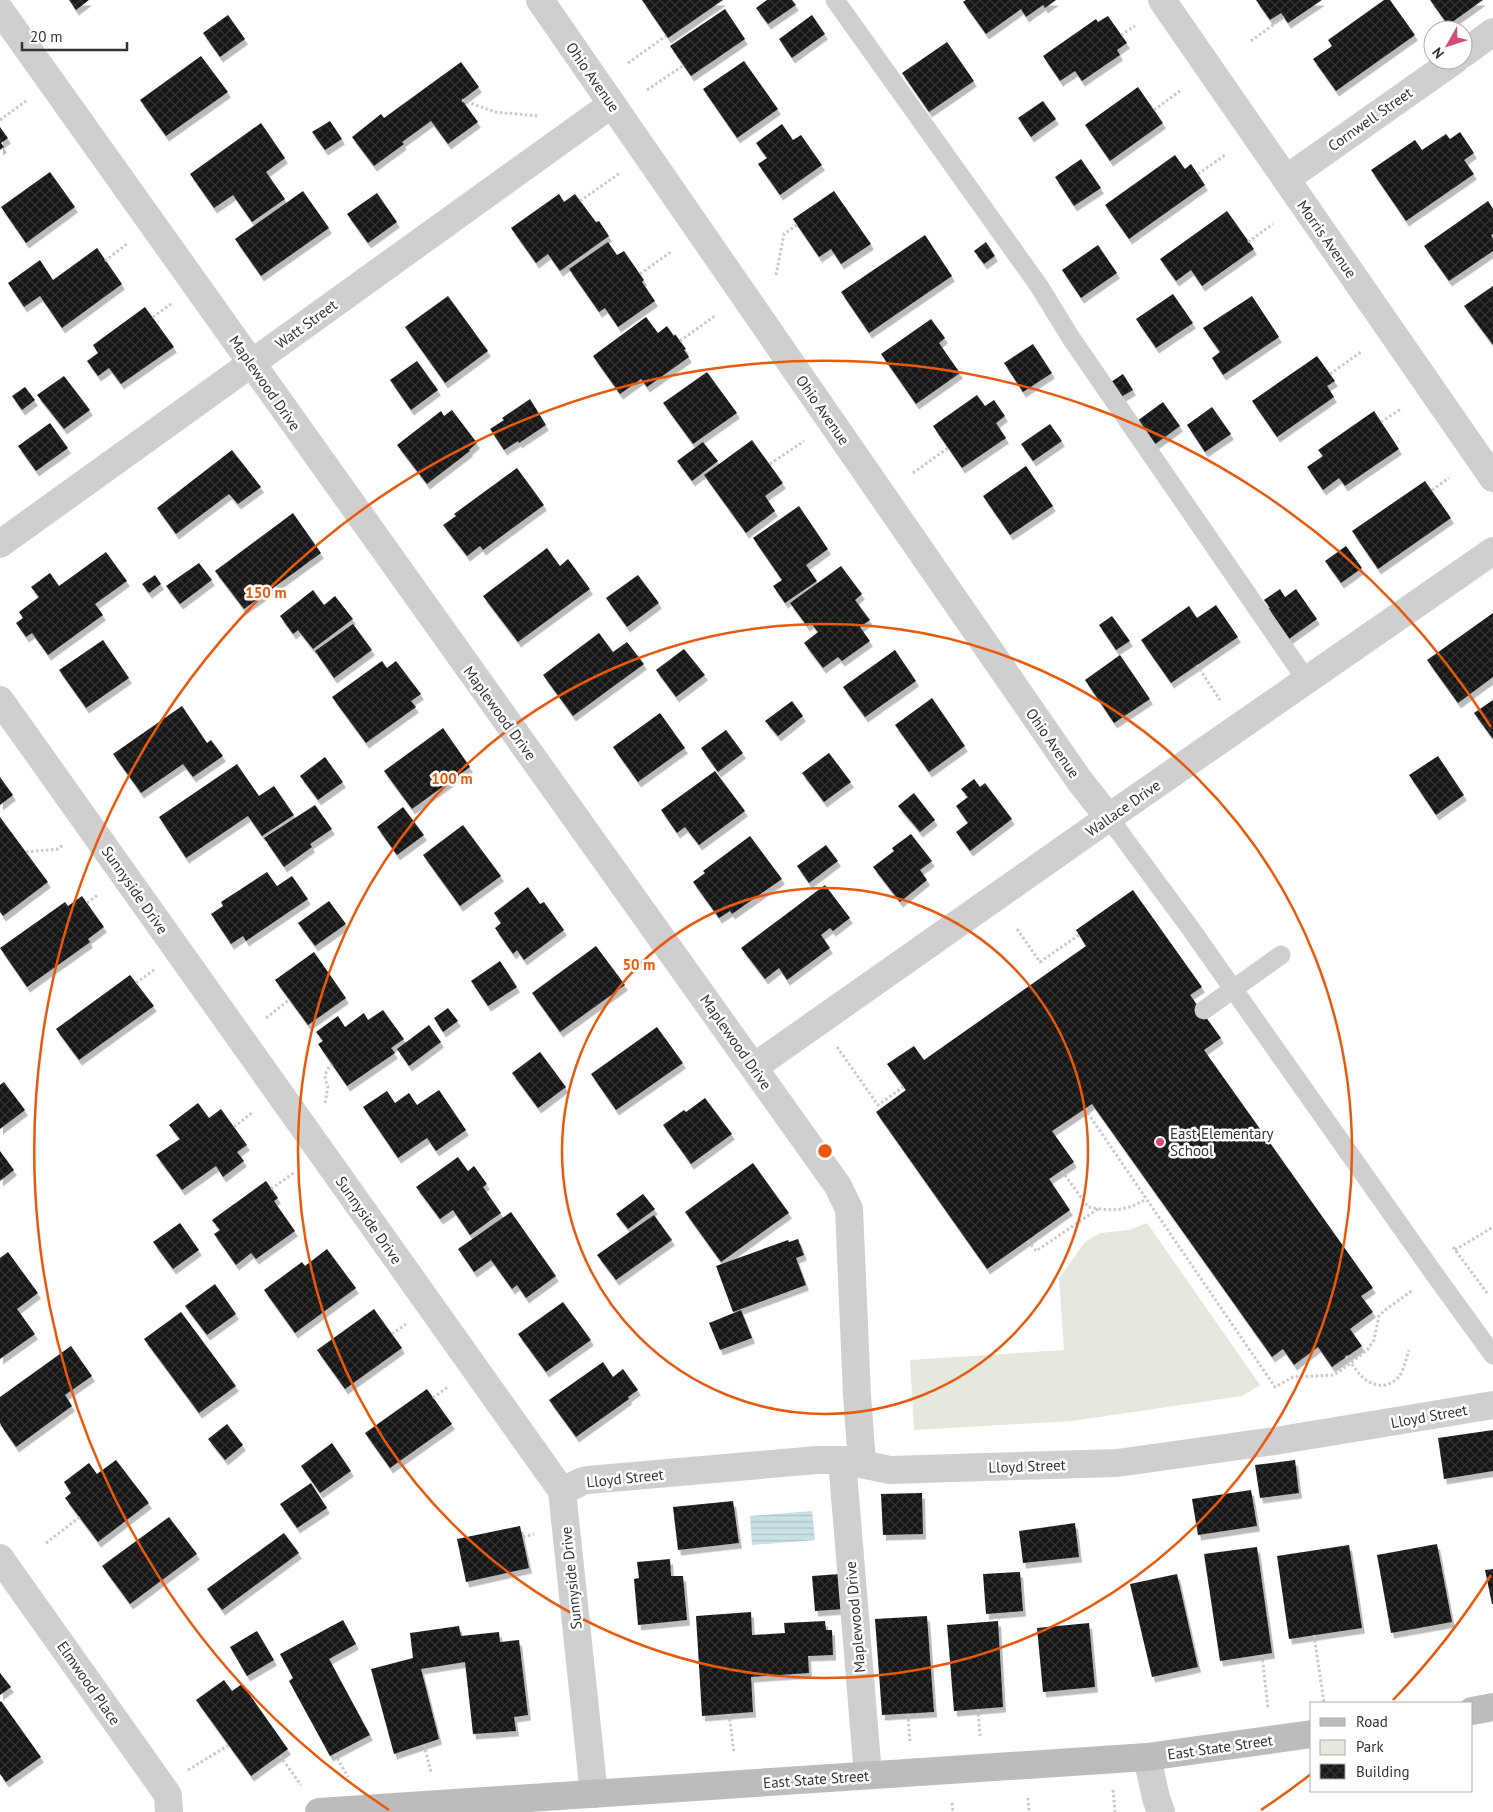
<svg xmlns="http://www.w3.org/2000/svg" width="1493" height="1812" font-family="'PT Sans',sans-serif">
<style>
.park{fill:#e5e8dc}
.water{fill:url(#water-rules)}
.building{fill:url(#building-cross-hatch);filter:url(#shadow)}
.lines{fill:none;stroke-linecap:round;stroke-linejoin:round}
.path{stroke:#c9c9c9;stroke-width:3;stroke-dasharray:2.5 2.5;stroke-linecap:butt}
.lane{stroke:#cfcfcf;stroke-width:19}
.street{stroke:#cfcfcf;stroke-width:28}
.secondary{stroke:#bcbcbc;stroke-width:28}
.ring{fill:none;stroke:#e8590c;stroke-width:2.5}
.poi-dot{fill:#d44976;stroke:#fff;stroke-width:2}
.labels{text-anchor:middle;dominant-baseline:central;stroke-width:5;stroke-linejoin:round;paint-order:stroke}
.street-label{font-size:15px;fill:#323232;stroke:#fff}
.poi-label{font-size:15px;fill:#323232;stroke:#fff;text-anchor:start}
.centre{fill:#e8590c;stroke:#fff;stroke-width:2.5}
.ring-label{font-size:15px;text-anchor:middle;font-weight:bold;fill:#e8590c;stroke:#fff;stroke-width:5;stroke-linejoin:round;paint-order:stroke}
</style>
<defs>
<pattern id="water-rules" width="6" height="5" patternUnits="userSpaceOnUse" patternTransform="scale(1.25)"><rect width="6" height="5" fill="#c8e1e4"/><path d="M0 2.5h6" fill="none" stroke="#acc2c4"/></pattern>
<pattern id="building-cross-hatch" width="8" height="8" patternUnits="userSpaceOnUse" patternTransform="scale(1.25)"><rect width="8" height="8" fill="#191919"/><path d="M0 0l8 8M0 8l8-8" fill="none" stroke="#323232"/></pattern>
<filter id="shadow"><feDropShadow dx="3" dy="5.5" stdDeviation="0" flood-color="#0004"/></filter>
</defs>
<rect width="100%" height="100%" fill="#fff"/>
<path class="park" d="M1147,1223L1260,1385L1242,1396L1072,1421L914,1430L910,1360L1064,1350L1059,1278L1085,1242L1100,1233L1129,1230Z"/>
<path class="water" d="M812,1511L815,1540L752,1545L750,1516Z"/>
<g class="building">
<path d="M69,0H89L76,10Z"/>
<path d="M642,0H723L668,38Z"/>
<path d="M767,0H792L796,5L768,24L756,8Z"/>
<path d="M966,0H1056L1045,8L1043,5L1026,17L1021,9L986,34L963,2Z"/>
<path d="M1256,0H1322L1288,23L1281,13L1270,20Z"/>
<path d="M1384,0H1390L1415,35L1336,91L1313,59L1332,46L1328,40Z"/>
<path d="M1430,0H1483L1448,25Z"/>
<path d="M725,9L745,39L691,76L670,46Z"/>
<path d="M228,15L245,39L220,57L203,33Z"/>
<path d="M812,15L825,34L792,58L779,39Z"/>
<path d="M1108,16L1127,43L1117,50L1120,55L1082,81L1075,71L1060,81L1043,56L1096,19L1098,22Z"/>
<path d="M947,42L974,81L929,112L902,73Z"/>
<path d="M201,56L228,92L166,136L140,100Z"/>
<path d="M744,61L778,109L737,138L703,89Z"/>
<path d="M461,62L479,87L462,100L478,122L448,144L431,121L402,142L404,144L374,166L352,137L381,114L384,118Z"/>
<path d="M1138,87L1163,123L1110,161L1085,125Z"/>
<path d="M1043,101L1056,119L1031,137L1018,118Z"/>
<path d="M330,121L342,139L325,150L312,132Z"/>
<path d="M261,123L285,158L266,172L285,199L252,222L233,195L214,208L190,174Z"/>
<path d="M782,124L793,140L801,135L822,165L780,195L758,164L767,158L756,143Z"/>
<path d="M0,127L8,138L1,143L4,147L0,150Z"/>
<path d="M1460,132L1474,153L1464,160L1474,174L1406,221L1371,170L1415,140L1422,150L1446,134L1450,139Z"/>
<path d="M1175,155L1185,169L1191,164L1205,185L1129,239L1105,205Z"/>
<path d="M1081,159L1101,188L1074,206L1055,177Z"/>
<path d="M50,172L75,207L26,243L1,207Z"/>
<path d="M303,191L329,228L261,276L235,239Z"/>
<path d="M834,191L871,244L841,264L831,249L819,257L793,219Z"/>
<path d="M377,193L397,222L368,243L347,214Z"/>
<path d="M559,194L564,202L575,194L596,222L599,221L609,236L560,271L548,254L536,263L511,228Z"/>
<path d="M1488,201L1493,209V234L1491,235L1493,239V251L1449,281L1424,246Z"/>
<path d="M1227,211L1254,249L1202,286L1191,270L1176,281L1160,259Z"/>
<path d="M925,235L952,276L869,333L841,292Z"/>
<path d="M608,242L617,255L624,251L644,280L642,282L655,301L618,327L605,308L599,312L569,269Z"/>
<path d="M986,242L995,256L984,264L974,251Z"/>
<path d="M1098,245L1117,273L1081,298L1062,270Z"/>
<path d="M97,248L122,284L62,328L40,296L24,307L8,283L40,260L53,280Z"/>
<path d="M1493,286V345L1464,306Z"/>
<path d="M1173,294L1193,323L1156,348L1136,319Z"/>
<path d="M448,296L488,351L445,383L405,327Z"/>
<path d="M1252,296L1279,337L1223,375L1212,358L1220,352L1203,328Z"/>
<path d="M145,307L174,347L121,384L109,368L98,376L87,361L98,353L93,345Z"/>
<path d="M646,317L658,333L667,326L674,336L675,334L686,349L684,350L689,357L647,387L641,379L620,394L593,356Z"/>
<path d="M931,319L945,338L939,343L960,373L916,404L881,354Z"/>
<path d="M1033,344L1052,373L1023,392L1004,363Z"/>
<path d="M1317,356L1335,381L1327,386L1334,397L1277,437L1252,401Z"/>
<path d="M417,361L438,390L411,410L390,380Z"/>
<path d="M707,372L737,413L693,444L663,403Z"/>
<path d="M1123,374L1133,390L1121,397L1111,382Z"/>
<path d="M64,376L90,410L64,429L37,395Z"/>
<path d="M25,387L35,400L22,410L12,396Z"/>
<path d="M977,395L985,406L994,400L1005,416L996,423L1006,438L962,468L933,426Z"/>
<path d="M530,399L546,425L519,443L518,441L504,450L490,429L504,420L502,418Z"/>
<path d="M1163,402L1180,426L1154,445L1137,421Z"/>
<path d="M1212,407L1231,434L1205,452L1187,425Z"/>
<path d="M452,410L477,443L469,450L470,451L427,484L397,445L441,411L444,416Z"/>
<path d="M1374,411L1399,449L1345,486L1339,478L1323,490L1307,467L1323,456L1318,450Z"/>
<path d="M50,423L68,448L36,471L18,446Z"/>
<path d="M1050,424L1062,441L1033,461L1021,444Z"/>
<path d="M752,440L783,483L765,496L775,511L746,533L704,475Z"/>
<path d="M703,442L718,461L692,481L677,461Z"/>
<path d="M232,450L261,487L238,504L229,494L176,534L157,508Z"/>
<path d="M1026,466L1053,506L1010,535L983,496Z"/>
<path d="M517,468L544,505L483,550L480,546L467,556L443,525L456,516L454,514Z"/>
<path d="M1425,481L1451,518L1378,569L1352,531Z"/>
<path d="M799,506L828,549L806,565L817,581L785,603L773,586L782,580L753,538Z"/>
<path d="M293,513L321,553L244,609L215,571Z"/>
<path d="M1346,546L1362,568L1341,583L1325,561Z"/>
<path d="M547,548L560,566L568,559L590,589L518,642L483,596Z"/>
<path d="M106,552L127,581L95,604L103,615L48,655L32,633L26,637L16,623L23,618L19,612L39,597L31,587L50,573L59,586Z"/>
<path d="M199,563L212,580L180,604L166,586Z"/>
<path d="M841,566L862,594L855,600L870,620L860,627L870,641L842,661L838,657L823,668L804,643L818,632L811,623L807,626L790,603Z"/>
<path d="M155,575L161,584L149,593L142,584Z"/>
<path d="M638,575L659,603L627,627L606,598Z"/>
<path d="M1280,589L1285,597L1296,589L1317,619L1289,639L1267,609L1270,608L1264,600Z"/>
<path d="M313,590L324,605L335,596L353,619L313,649L298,630L293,634L280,616Z"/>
<path d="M1216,605L1238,637L1171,683L1141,640L1189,606L1197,618Z"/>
<path d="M1493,613V677L1458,703L1427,660Z"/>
<path d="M1112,616L1130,641L1116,650L1099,625Z"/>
<path d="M353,624L372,650L334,678L315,651Z"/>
<path d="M599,633L613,652L627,642L644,664L573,716L543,675Z"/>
<path d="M103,640L129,678L86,708L59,670Z"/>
<path d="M684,649L705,675L676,697L656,670Z"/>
<path d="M895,650L916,681L865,717L843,687Z"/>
<path d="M1120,655L1150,699L1114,723L1085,680Z"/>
<path d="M382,661L387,668L396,661L421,694L411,701L416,707L366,743L332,697Z"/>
<path d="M932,698L965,746L929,772L895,725Z"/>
<path d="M1493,700V739L1474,713Z"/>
<path d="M792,701L803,716L778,736L765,721Z"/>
<path d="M182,706L207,743L211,740L223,756L193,777L183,764L141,793L113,754Z"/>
<path d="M660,713L685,748L638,782L613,747Z"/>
<path d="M443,728L470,767L412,809L384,771Z"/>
<path d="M726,730L743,753L718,772L701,748Z"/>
<path d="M829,753L851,782L824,802L802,773Z"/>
<path d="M1438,756L1464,795L1436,815L1409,775Z"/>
<path d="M325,757L343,782L318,800L300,776Z"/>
<path d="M237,764L259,796L274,786L294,815L262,836L248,816L186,858L159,817Z"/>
<path d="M715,771L745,811L699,845L685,827L677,833L661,810Z"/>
<path d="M0,777L13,795L0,805Z"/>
<path d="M974,779L980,787L985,783L1012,819L970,851L956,832L968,823L956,806L968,797L961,789Z"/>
<path d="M914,793L935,820L920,832L898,806Z"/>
<path d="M315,805L332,829L310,844L312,847L284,867L264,838Z"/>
<path d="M403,807L424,835L397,855L377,827Z"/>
<path d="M0,817L48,882L3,916L0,912Z"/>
<path d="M463,825L501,876L460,906L423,855Z"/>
<path d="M911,834L932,861L920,870L927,880L900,902L873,867L894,851L892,848Z"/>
<path d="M750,836L782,879L732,914L730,911L719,918L693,882L705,873L703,871Z"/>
<path d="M826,845L838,861L809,883L797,866Z"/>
<path d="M267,872L277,886L292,876L308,899L246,941L243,936L231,944L211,914L223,906L221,902Z"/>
<path d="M825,885L850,918L833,931L830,928L821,935L830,948L787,980L779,968L765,979L741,948Z"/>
<path d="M528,887L540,904L544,902L564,930L524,960L517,950L513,954L495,928L501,923L494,913Z"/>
<path d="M1133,890L1202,987L1190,995L1221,1038L1204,1050L1373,1288L1361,1296L1373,1312L1350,1329L1362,1346L1332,1367L1318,1347L1294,1365L1283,1349L1272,1357L1092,1104L1052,1131L1074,1162L1049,1179L1070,1210L987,1269L876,1112L906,1090L887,1064L914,1046L924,1060L1086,946L1076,930Z"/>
<path d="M82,896L104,927L88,939L90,942L89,943L27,987L0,948L65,902L68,906Z"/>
<path d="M329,901L346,924L315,946L298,923Z"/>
<path d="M596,946L625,985L560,1032L532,993Z"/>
<path d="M314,952L346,998L308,1025L275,980Z"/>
<path d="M500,961L517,987L488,1006L471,981Z"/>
<path d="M130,975L154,1006L79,1060L56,1029Z"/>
<path d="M448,1008L458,1021L443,1032L434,1018Z"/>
<path d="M383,1010L404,1039L391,1048L395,1053L347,1086L318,1044L323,1041L316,1032L338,1016L345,1027L364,1013L368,1020Z"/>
<path d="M429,1025L441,1042L409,1066L397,1049Z"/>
<path d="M657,1027L683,1063L616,1110L591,1074Z"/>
<path d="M540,1052L566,1087L538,1108L512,1073Z"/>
<path d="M4,1082L25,1110L0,1129V1085Z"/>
<path d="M439,1090L466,1130L436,1151L427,1138L398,1158L363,1107L387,1091L395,1103L409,1093L417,1105Z"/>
<path d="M705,1098L732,1134L691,1164L663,1125L684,1110L686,1112Z"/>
<path d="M198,1103L209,1118L221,1109L247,1145L237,1152L244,1161L223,1177L216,1166L182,1190L156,1155L180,1139L169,1125Z"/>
<path d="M0,1151L14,1170L0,1181Z"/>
<path d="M458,1157L468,1171L474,1166L487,1184L483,1187L501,1213L470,1235L453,1210L440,1219L416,1187Z"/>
<path d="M753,1163L789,1213L721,1262L685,1212Z"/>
<path d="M266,1181L278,1198L274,1201L295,1231L256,1259L251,1253L236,1265L214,1234L220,1230L212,1220Z"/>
<path d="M643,1194L655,1209L628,1229L616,1214Z"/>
<path d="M511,1212L556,1276L526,1298L517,1285L512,1289L491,1260L474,1272L458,1249Z"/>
<path d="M654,1215L672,1240L616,1280L597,1255Z"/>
<path d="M180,1223L199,1250L173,1269L153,1242Z"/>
<path d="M798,1239L804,1255L796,1258L806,1285L733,1312L716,1266L788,1240L789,1242Z"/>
<path d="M327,1249L356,1288L295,1333L264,1290L302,1262L305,1266Z"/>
<path d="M8,1252L38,1293L17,1309L35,1334L0,1359V1258Z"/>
<path d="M215,1284L236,1314L207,1335L185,1306Z"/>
<path d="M563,1302L591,1340L546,1372L518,1334Z"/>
<path d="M374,1309L402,1348L345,1389L317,1350Z"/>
<path d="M741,1310L752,1338L720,1350L709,1323Z"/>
<path d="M181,1312L236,1386L199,1413L144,1339Z"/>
<path d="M71,1346L92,1376L65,1395L72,1406L16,1447L0,1424V1397Z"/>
<path d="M603,1362L613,1377L623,1369L638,1390L628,1397L629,1399L576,1437L549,1400Z"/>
<path d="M427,1389L452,1424L390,1468L365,1433Z"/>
<path d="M227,1424L243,1445L225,1460L208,1439Z"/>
<path d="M1493,1430V1471L1444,1479L1438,1438Z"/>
<path d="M332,1443L351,1471L320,1493L301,1466Z"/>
<path d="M116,1460L149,1503L98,1542L65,1498L71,1493L64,1482L89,1463L97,1474Z"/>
<path d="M1295,1460L1299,1493L1260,1498L1255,1465Z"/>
<path d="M311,1483L327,1508L297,1528L280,1504Z"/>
<path d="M1251,1490L1257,1526L1198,1535L1192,1499Z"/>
<path d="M922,1493L923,1534L883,1535L881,1494Z"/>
<path d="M733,1501L739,1543L678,1550L673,1507Z"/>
<path d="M169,1517L197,1554L130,1604L102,1566Z"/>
<path d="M1075,1523L1079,1557L1023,1563L1019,1531Z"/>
<path d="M520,1526L529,1568L466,1582L457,1539Z"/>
<path d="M284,1533L299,1553L222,1610L207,1589Z"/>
<path d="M1437,1544L1452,1622L1391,1633L1377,1555Z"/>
<path d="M1349,1545L1362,1628L1289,1639L1277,1556Z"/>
<path d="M1257,1547L1272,1653L1220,1661L1204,1554Z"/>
<path d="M670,1559L671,1576H683L687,1620L638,1625L634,1579L639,1578L637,1562Z"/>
<path d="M1493,1569V1604H1492L1485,1570Z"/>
<path d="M1020,1572L1023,1611L986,1614L983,1574Z"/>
<path d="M840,1574L843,1609L815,1611L812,1576Z"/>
<path d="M1177,1574L1198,1667L1152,1677L1130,1584Z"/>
<path d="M751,1612L752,1635L785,1633L784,1623L825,1621L826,1630H832L833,1655L808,1656L809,1673L751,1677L753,1712L702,1716L696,1616Z"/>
<path d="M927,1616L934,1712L882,1715L875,1619Z"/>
<path d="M343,1620L356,1644L329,1659L370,1735L330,1756L289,1681L293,1678L280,1654Z"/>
<path d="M998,1621L1003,1707L954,1711L947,1625Z"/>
<path d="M1089,1623L1095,1687L1043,1692L1037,1628Z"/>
<path d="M459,1626L461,1636L499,1632L500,1642L519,1640L528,1715L514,1717L516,1731L473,1734L465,1662L421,1669L439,1739L394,1754L371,1669L413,1658L410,1633Z"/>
<path d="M257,1631L274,1660L247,1676L230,1647Z"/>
<path d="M0,1673L11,1687L0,1695Z"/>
<path d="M224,1680L232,1691L242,1684L288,1749L251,1776L196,1700Z"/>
<path d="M1,1701L41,1757L6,1782L0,1774V1702Z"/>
</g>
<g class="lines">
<g class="path">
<path d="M1121,35L1135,26"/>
<path d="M1251,41L1284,17"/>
<path d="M628,63L666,36"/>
<path d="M647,90L684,65"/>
<path d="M462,100L495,112L539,116"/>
<path d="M1154,110L1180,91"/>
<path d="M0,120L26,101"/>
<path d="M1198,174L1225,155"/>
<path d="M580,201L620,173"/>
<path d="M1248,242L1273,224"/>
<path d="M105,261L128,243"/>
<path d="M640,274L672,251"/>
<path d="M776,275L784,234L797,225"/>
<path d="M153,317L171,304"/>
<path d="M680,341L716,315"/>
<path d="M1330,374L1361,352"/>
<path d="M1381,422L1401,409"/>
<path d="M770,464L804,441"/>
<path d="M913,473L948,448"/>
<path d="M1432,490L1449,478"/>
<path d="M1197,665L1220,700"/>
<path d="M26,852L58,849L63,845"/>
<path d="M87,903L99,894"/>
<path d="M1017,929L1040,962L1079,935"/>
<path d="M136,983L154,970"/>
<path d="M266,1018L289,1000"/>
<path d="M837,1047L878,1105L903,1087"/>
<path d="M325,1103L328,1086C323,1077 325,1071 332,1064"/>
<path d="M1085,1109L1275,1387L1293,1377L1334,1375L1351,1363L1368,1349L1374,1340L1379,1316L1385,1310L1413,1290"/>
<path d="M234,1127L253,1112"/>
<path d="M1062,1171L1088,1207C1112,1211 1125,1212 1146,1199"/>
<path d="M271,1189L295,1172"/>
<path d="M1028,1241L1036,1251L1098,1209"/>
<path d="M1453,1247L1487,1293"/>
<path d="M1455,1250L1493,1227"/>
<path d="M392,1334L406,1324"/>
<path d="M1346,1356C1357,1371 1365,1387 1386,1385C1390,1384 1396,1380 1399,1377C1404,1370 1406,1358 1409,1350"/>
<path d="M433,1398L449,1386"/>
<path d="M0,1425H1"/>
<path d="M523,1537L534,1534"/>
<path d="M46,1543L80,1517"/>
<path d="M1314,1635L1324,1703"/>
<path d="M1262,1655L1268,1708"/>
<path d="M978,1709L980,1736"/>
<path d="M729,1714L734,1753"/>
<path d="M908,1714L910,1741"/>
<path d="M424,1745L431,1772"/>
<path d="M335,1754L348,1777"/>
<path d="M280,1756L301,1785"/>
<path d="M188,1770L229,1745"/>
<path d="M1113,1790L1115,1812"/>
<path d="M1028,1798L1029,1812"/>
<path d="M952,1803L953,1812"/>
</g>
<g class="lane">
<path d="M835,0L1039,286L1071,338L1307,681"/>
<path d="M1109,818L1188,925L1435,1275L1493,1355"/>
<path d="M1204,1010L1281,955"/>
</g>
<g class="street">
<path d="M540,0L1079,780L1109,818"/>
<path d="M1162,0L1493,478"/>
<path d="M0,10L838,1186L849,1209L857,1395L862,1464"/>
<path d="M1463,54L1493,32"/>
<path d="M1286,179L1455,60"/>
<path d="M0,544L612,104"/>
<path d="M0,700L562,1491L594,1794"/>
<path d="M754,1067L1138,797L1493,551"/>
<path d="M842,1460L868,1775"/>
<path d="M562,1491L583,1481L588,1480L817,1460H842L890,1470L1117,1463L1275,1441L1493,1405"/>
<path d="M0,1558L168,1795L169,1812"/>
<path d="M1147,1757L1156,1798L1161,1812"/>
</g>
<g class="secondary">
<path d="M1472,1711L1493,1707"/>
<path d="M319,1812L1147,1757L1312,1734"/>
</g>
</g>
<g class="ring">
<circle cx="825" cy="1151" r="263"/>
<circle cx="825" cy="1151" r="527"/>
<path d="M1491 1575A790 790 0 0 1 1393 1700M1311 1774A790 790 0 0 1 1261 1810M389 1810A790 790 0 1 1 1491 727"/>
</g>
<circle class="poi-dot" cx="1160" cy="1142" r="5"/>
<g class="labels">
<g class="street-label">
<text transform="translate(593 77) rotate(55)">Ohio Avenue</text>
<text transform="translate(1370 119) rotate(-35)">Cornwell Street</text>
<text transform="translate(1327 239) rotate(55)">Morris Avenue</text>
<text transform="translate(306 324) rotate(-36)">Watt Street</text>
<text transform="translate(265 383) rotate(55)">Maplewood Drive</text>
<text transform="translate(823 410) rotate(55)">Ohio Avenue</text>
<text transform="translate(500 713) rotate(54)">Maplewood Drive</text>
<text transform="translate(1053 743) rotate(55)">Ohio Avenue</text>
<text transform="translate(1123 808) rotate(-35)">Wallace Drive</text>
<text transform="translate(135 890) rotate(55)">Sunnyside Drive</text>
<text transform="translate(736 1042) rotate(55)">Maplewood Drive</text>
<text transform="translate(369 1220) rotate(55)">Sunnyside Drive</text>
<text transform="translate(1429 1416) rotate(-10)">Lloyd Street</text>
<text transform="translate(1027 1466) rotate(-2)">Lloyd Street</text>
<text transform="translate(625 1478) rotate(-6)">Lloyd Street</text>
<text transform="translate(571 1578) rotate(-96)">Sunnyside Drive</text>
<text transform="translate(855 1617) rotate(-95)">Maplewood Drive</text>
<text transform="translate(89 1683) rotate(55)">Elmwood Place</text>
<text transform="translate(1220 1747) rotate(-8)">East State Street</text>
<text transform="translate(816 1779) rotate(-4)">East State Street</text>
</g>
<g class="poi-label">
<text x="1170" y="1133">East Elementary<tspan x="1170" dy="17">School</tspan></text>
</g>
</g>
<circle cx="825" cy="1151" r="8" class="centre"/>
<g class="ring-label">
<text x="266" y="598">150 m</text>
<text x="452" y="784">100 m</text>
<text x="639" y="970">50 m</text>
</g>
<rect x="1310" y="1702" width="162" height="90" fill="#ffffff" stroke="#adadad"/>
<rect x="1320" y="1718" width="25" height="8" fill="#bcbcbc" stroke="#adadad"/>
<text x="1356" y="1727" font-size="15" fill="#323232">Road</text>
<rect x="1320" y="1740" width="25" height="15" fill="#e5e8dc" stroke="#adadad"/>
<text x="1356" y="1752" font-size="15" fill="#323232">Park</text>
<rect x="1320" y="1764" width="25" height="15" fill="url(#building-cross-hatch)" stroke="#adadad"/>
<text x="1356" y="1777" font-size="15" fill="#323232">Building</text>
<g transform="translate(1448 45) rotate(231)"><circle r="24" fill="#ffffff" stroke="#adadad"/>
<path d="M0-4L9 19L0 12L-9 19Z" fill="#d44976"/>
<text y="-8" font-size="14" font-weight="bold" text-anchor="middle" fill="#323232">N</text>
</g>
<path d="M22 42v8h105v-8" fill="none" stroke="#323232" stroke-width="2.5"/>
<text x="30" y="42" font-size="15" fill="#323232" stroke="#ffffff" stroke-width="4" paint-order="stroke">20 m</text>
</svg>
